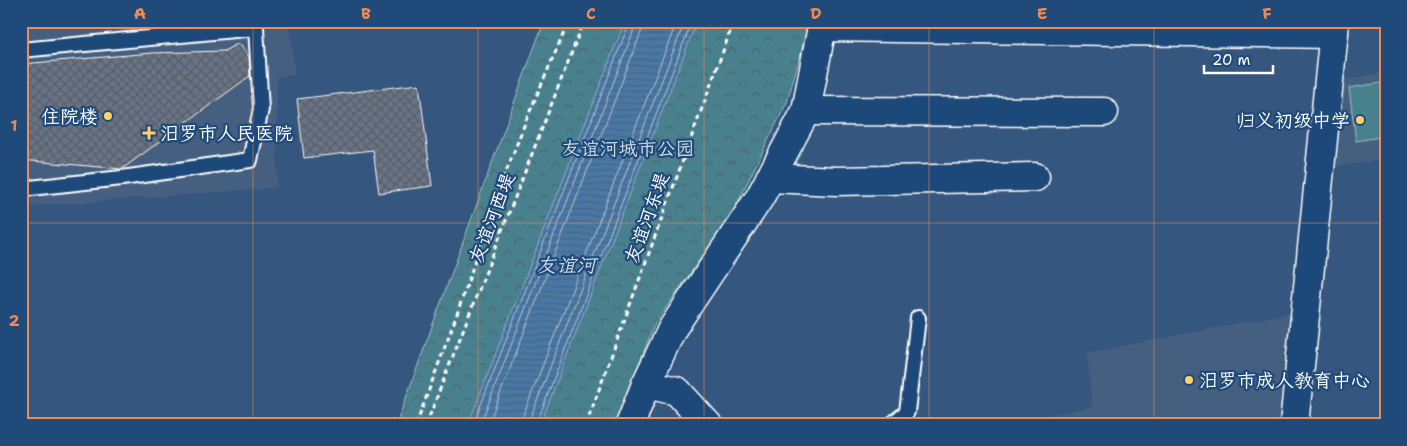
<svg xmlns="http://www.w3.org/2000/svg" width="1407" height="446" font-family="'Shantell Sans','LXGW WenKai TC',sans-serif">
<style>
.built{fill:#445f80}
.grass{fill:#4a808d;stroke:#a4c0c6}
.park{fill:url(#park-crowns);stroke:#a4c0c6}
.water{fill:url(#water-rules);stroke:#92aeca}
.lines{fill:none;stroke-linecap:round;stroke-linejoin:round}
.shore{stroke:#b7c9db;stroke-width:1}
.building{fill:url(#building-cross-hatch);stroke:#fff}
.lane-casing{stroke:#fff;stroke-width:18}
.street-casing{stroke:#fff;stroke-width:31}
.path{stroke:#fff;stroke-width:3;stroke-dasharray:5 4;stroke-linecap:butt}
.lane{stroke:#1f4a7a;stroke-width:14}
.street{stroke:#1f4a7a;stroke-width:28}
.grid{fill:none;stroke:#ef8b55;stroke-width:1;stroke-opacity:0.55}
.poi-dot{fill:#ffd166;stroke:#1f4a7a;stroke-width:2}
.labels{text-anchor:middle;dominant-baseline:central;stroke-width:4.5;stroke-linejoin:round;paint-order:stroke}
.poi-label{font-size:19px;fill:#fff;stroke:#1f4a7a;text-anchor:end}
.park-label{font-size:19px;fill:#d2dfe2;stroke:#1f4a7a}
.street-label{font-size:19px;fill:#fff;stroke:#1f4a7a}
.water-label{font-size:20px;font-style:italic;fill:#d2dde9;stroke:#1f4a7a}
.neatline{fill:none;stroke:#ef8b55;stroke-width:2}
.grid-label{font-size:16px;text-anchor:middle;font-weight:bold;fill:#ef8b55}
</style>
<defs>
<pattern id="park-crowns" width="20" height="18" patternUnits="userSpaceOnUse" patternTransform="scale(1.25)"><rect width="20" height="18" fill="#4a808d"/><path d="M2 6a3 3 0 1 1 6 0M12 15a3 3 0 1 1 6 0" fill="none" stroke="#4b666c"/></pattern>
<pattern id="water-rules" width="6" height="5" patternUnits="userSpaceOnUse" patternTransform="scale(1.25)"><rect width="6" height="5" fill="#4a78a6"/><path d="M0 2.5h6" fill="none" stroke="#4b6279"/></pattern>
<pattern id="building-cross-hatch" width="8" height="8" patternUnits="userSpaceOnUse" patternTransform="scale(1.25)"><rect width="8" height="8" fill="#677386"/><path d="M0 0l8 8M0 8l8-8" fill="none" stroke="#585e66"/></pattern>
</defs>
<rect width="100%" height="100%" fill="#35567e"/>
<filter id="ink" filterUnits="userSpaceOnUse"><feTurbulence type="fractalNoise" baseFrequency=".02" numOctaves="2"/><feDisplacementMap in="SourceGraphic" scale="10" xChannelSelector="R" yChannelSelector="G"/><feConvolveMatrix kernelMatrix="1 2 1 2 8 2 1 2 1" color-interpolation-filters="sRGB"/></filter>
<g filter="url(#ink)">
<g class="built">
<path d="M21,21H289L295,74L277,77V188L21,207Z"/>
<path d="M1386,72V159L1327,168L1339,81Z"/>
<path d="M1295,312L1283,425H992L1092,407L1087,353Z"/>
</g>
<path class="grass" d="M1386,82V136L1356,141L1349,88Z"/>
<path class="park" d="M544,21H810L787,102L730,218L655,323L615,425H396Z"/>
<path class="water" d="M625,21H697L540,425H468Z"/>
<g class="lines">
<g class="shore">
<path d="M473,425L630,21"/>
<path d="M480,425L635,27L636,21"/>
<path d="M488,425L642,30L643,21"/>
<path d="M522,425L523,416L677,21"/>
<path d="M530,425V419L685,21"/>
<path d="M536,425L692,21"/>
</g>
</g>
<g class="building">
<path d="M239,43L249,57L250,76L122,169L21,160V64L152,53L224,51Z"/>
<path d="M419,84L432,186L379,193L373,150L304,158L297,99Z"/>
</g>
<g class="lines">
<defs>
<g id="lane">
<path d="M21,50L256,28L261,109L250,160L122,178L21,189"/>
<path d="M891,425L907,412L918,318"/>
</g>
<g id="street">
<path d="M821,27L1334,34"/>
<path d="M806,111L1104,112"/>
<path d="M770,178L837,181L1035,177"/>
<path d="M646,384L677,391L708,425"/>
<path d="M630,425L646,384L672,329L760,197L806,111L823,21"/>
<path d="M1294,425L1335,21"/>
</g>
</defs>
<use href="#lane" class="lane-casing"/>
<use href="#street" class="street-casing"/>
<g class="path">
<path d="M416,425L457,314L496,198L527,118L569,21"/>
<path d="M426,425L584,21"/>
<path d="M586,425L734,21"/>
</g>
<use href="#lane" class="lane"/>
<use href="#street" class="street"/>
</g>
</g>
<path class="grid" d="M253,21V425M478,21V425M704,21V425M929,21V425M1154,21V425M21,223H1386"/>
<g class="poi-dot">
<circle cx="108" cy="116" r="5"/>
<circle cx="1360" cy="120" r="5"/>
<path d="M146.5 125.5h5v5h5v5h-5v5h-5v-5h-5v-5h5z"/>
<circle cx="1189" cy="380" r="5"/>
</g>
<g class="labels">
<g class="poi-label">
<text x="98" y="116">住院楼</text>
<text x="1350" y="120">归义初级中学</text>
<text x="160" y="133" text-anchor="start">汨罗市人民医院</text>
<text x="1199" y="380" text-anchor="start">汨罗市成人教育中心</text>
</g>
<g class="park-label">
<text x="628" y="148">友谊河城市公园</text>
</g>
<g class="street-label">
<text transform="translate(492 218) rotate(-69)">友谊河西堤</text>
<text transform="translate(647 218) rotate(-70)">友谊河东堤</text>
</g>
<g class="water-label">
<text x="566" y="265">友谊河</text>
</g>
</g>
<rect width="1407" height="446" fill="none" stroke="#1f4a7a" stroke-width="55"/>
<path d="M1204 65v8h69v-8" fill="none" stroke="#ffffff" stroke-width="2.5"/>
<text x="1212" y="65" font-size="15" fill="#ffffff" stroke="#1f4a7a" stroke-width="4" paint-order="stroke">20 m</text>
<rect x="28" y="28" width="1352" height="390" class="neatline"/>
<g class="grid-label">
<text x="140" y="19">A</text>
<text x="366" y="19">B</text>
<text x="591" y="19">C</text>
<text x="816" y="19">D</text>
<text x="1042" y="19">E</text>
<text x="1267" y="19">F</text>
<text x="14" y="131">1</text>
<text x="14" y="326">2</text>
</g>
</svg>
